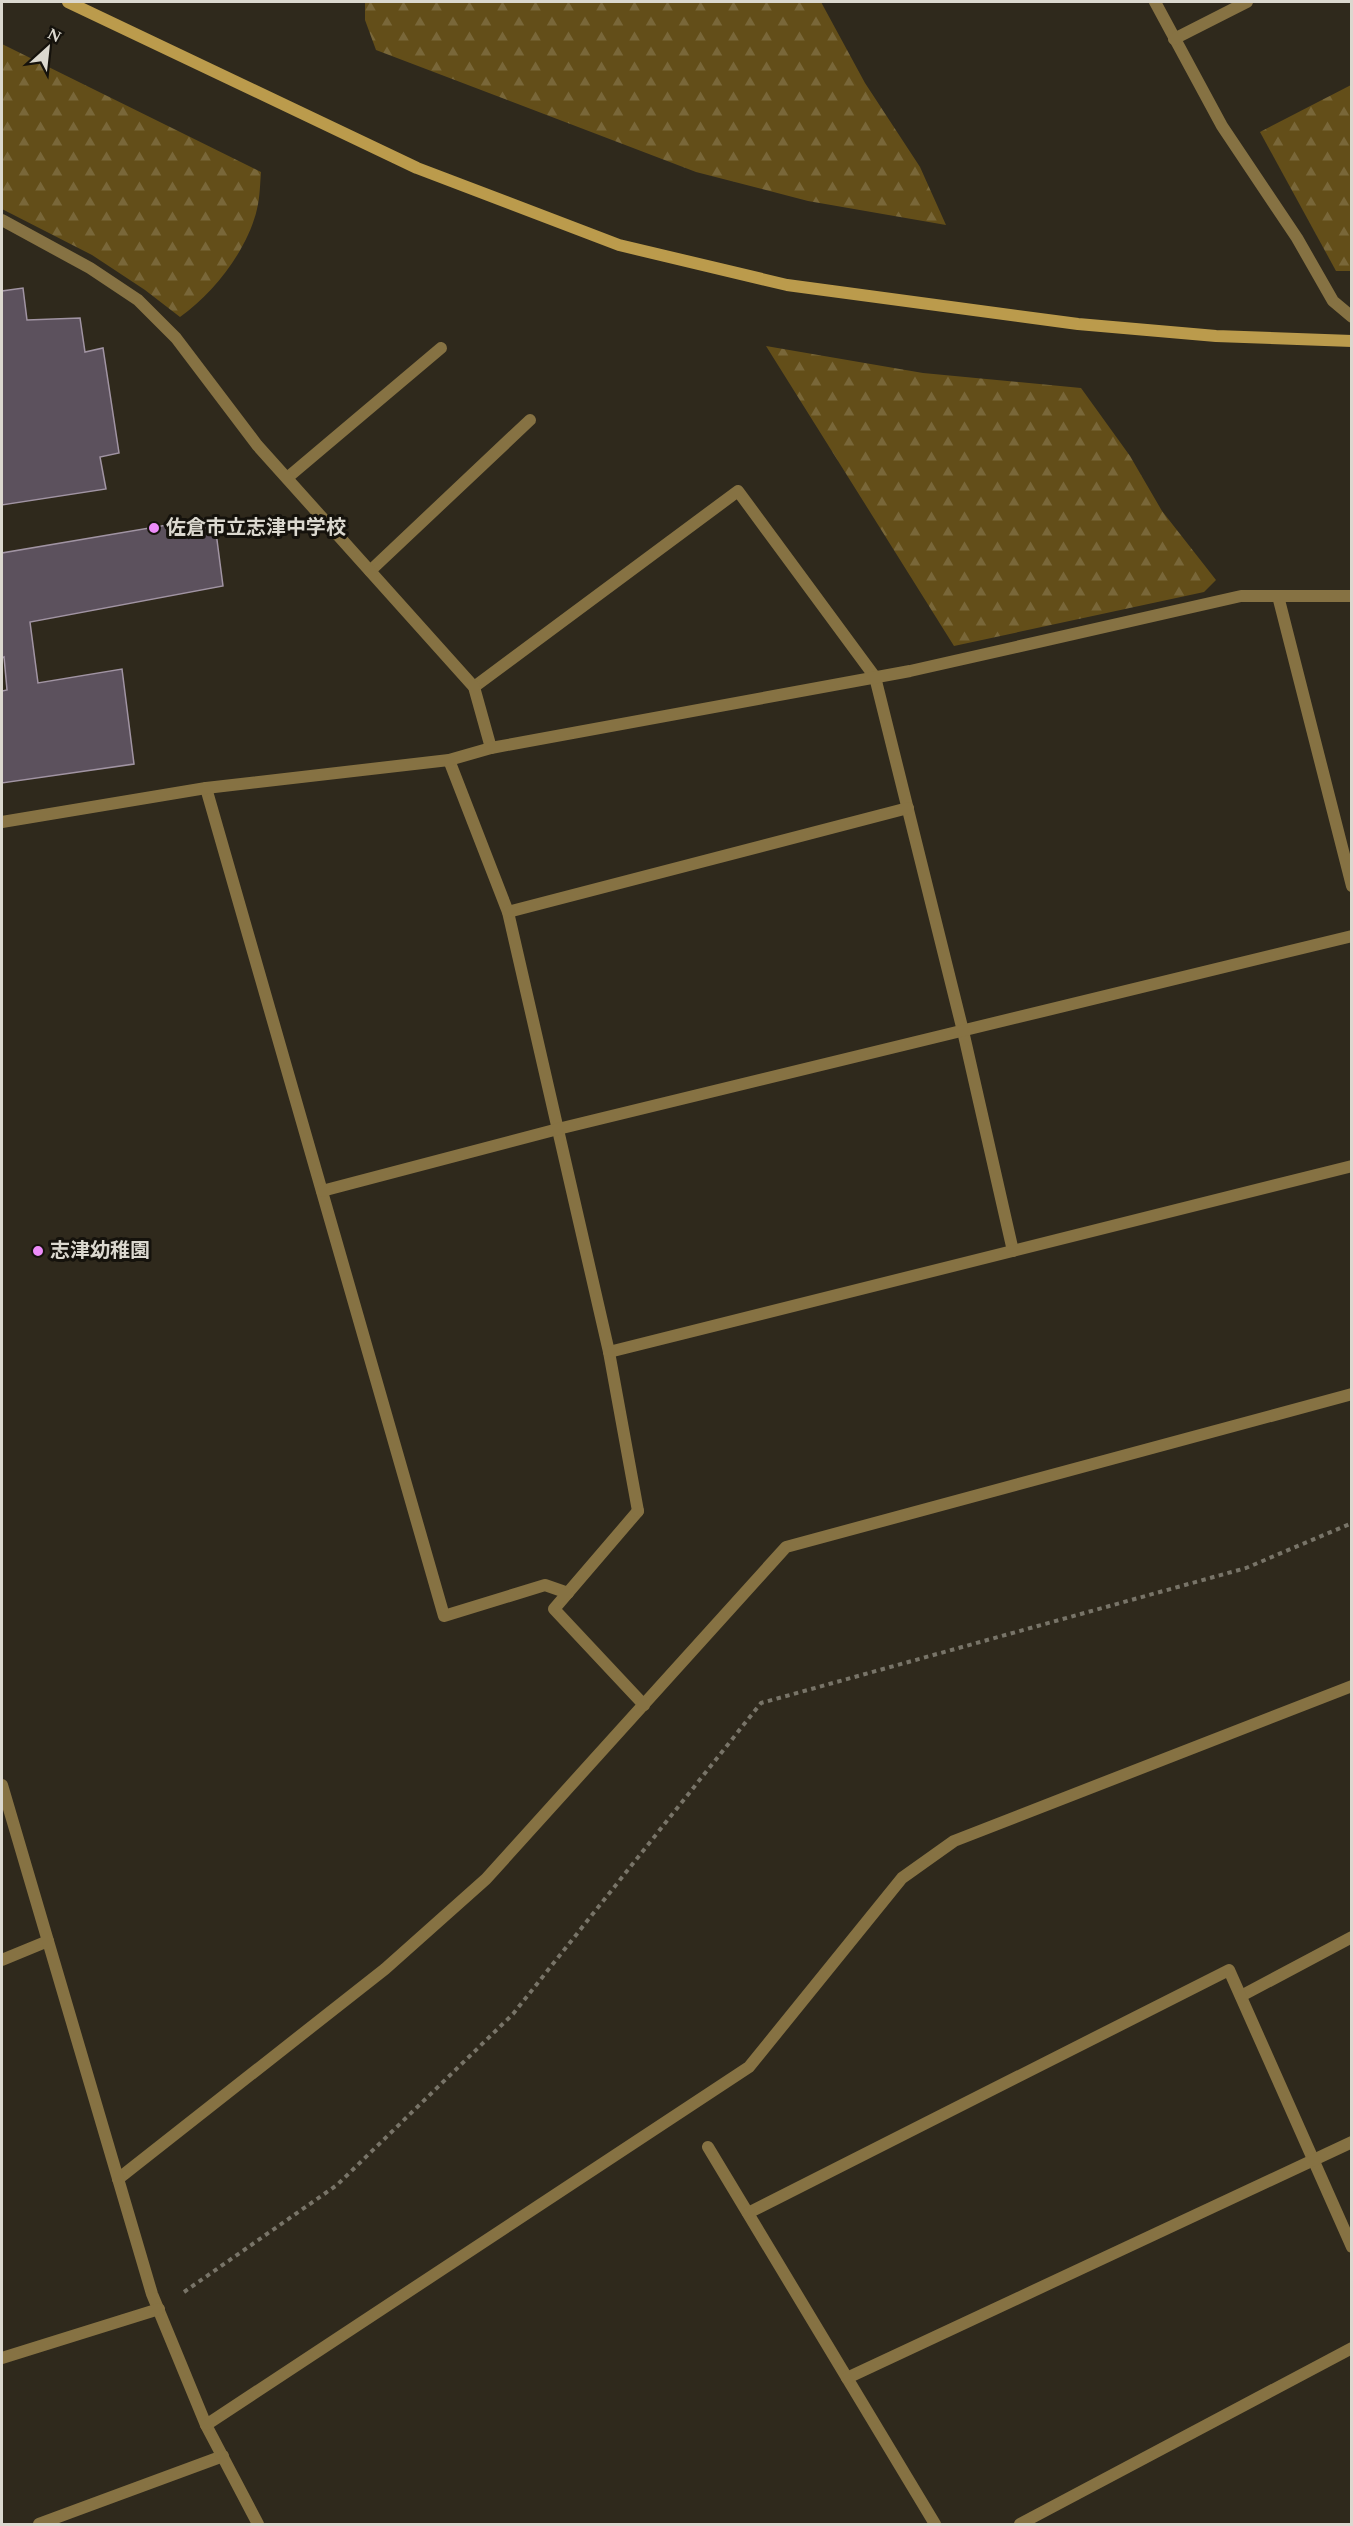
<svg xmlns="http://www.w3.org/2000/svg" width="1353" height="2526" font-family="Spectral,'Noto Sans JP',serif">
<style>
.forest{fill:url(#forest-firs)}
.building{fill:#5c515d;stroke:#a194a3;stroke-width:1.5}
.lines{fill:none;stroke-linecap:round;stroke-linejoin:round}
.path{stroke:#787468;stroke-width:4;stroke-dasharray:4.5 4.5;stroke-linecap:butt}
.lane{stroke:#867243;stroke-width:12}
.street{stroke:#867243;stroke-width:12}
.secondary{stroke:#bb9b4c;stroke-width:12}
.poi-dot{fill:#ed8cf9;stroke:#15120c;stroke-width:2}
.labels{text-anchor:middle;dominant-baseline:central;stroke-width:6;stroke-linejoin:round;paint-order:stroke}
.poi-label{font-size:20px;font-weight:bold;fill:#dbd8cf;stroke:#15120c;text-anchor:start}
</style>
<defs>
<pattern id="forest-firs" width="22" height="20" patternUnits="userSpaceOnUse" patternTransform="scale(1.5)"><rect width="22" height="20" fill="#634e19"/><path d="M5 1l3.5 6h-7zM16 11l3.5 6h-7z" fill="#796739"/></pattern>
</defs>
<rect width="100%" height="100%" fill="#2f291c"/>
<g class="forest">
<path d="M365,2H821L865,83L920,167L946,225L808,201L696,172L376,50L365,20Z"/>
<path d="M2,44L261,172C260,184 260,197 257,209C248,249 214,293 180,317L145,290L92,255L2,209Z"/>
<path d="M1351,85V271H1336L1260,132Z"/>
<path d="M766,346L923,373L1081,388L1130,456L1162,511L1216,580L1204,592L954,646Z"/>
</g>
<g class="building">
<path d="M23,288L27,320L80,318L85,352L103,348L119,453L100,457L106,489L2,505V291Z"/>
<path d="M214,517L223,586L30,622L38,683L122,669L134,764L2,783V691L7,690L4,657L2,658V553Z"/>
</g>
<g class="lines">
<path class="path" d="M184,2292L337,2185L513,2014L761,1703L1246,1568L1352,1523"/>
<g class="lane">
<path d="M287,478L441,348"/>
<path d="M370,571L530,420"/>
<path d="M474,687L738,491L875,677"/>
<path d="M206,788L444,1616L545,1585L568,1593"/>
<path d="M638,1511L554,1609L644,1705"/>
<path d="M2,1960L48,1941"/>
<path d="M1241,1996L1352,1937"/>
<path d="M708,2147L935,2524"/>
<path d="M118,2179L385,1969L486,1879L786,1547L1352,1394"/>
<path d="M748,2213L1229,1970L1352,2247"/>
<path d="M847,2378L1352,2142"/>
<path d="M39,2524L223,2456"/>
<path d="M1020,2524L1352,2348"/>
</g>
<g class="street">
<path d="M1155,2L1222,126L1297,238L1333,301L1352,317"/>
<path d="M1174,39L1247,2"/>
<path d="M2,220L90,268L138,300L176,338L257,445L474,687L491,748"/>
<path d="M1278,596L1352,886"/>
<path d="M875,677L963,1031L1013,1251"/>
<path d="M449,760L508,912L609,1352L638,1511"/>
<path d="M2,822L206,788L449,760L491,748L910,671L1241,596H1352"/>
<path d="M508,912L908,808"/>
<path d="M322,1191L558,1129L1352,936"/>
<path d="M609,1352L1352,1166"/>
<path d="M2,1785L152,2294L206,2425L258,2524"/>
<path d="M2,2358L159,2309"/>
<path d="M206,2425L749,2067L902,1878L954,1841L1352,1686"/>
</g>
<path class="secondary" d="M68,2L417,168L619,245L787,285L1078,324L1216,336L1352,341"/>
</g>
<g class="poi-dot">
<circle cx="154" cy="528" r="6"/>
<circle cx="38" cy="1251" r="6"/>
</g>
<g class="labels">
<g class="poi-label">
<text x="166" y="528">佐倉市立志津中学校</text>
<text x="50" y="1251">志津幼稚園</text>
</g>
</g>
<rect width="1353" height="2526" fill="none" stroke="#dbd8cf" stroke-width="6"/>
<g transform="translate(48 48) rotate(27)" stroke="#15120c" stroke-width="4.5" paint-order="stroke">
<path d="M0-4.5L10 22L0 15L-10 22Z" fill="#dbd8cf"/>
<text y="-9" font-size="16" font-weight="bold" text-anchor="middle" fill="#dbd8cf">N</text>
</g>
</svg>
